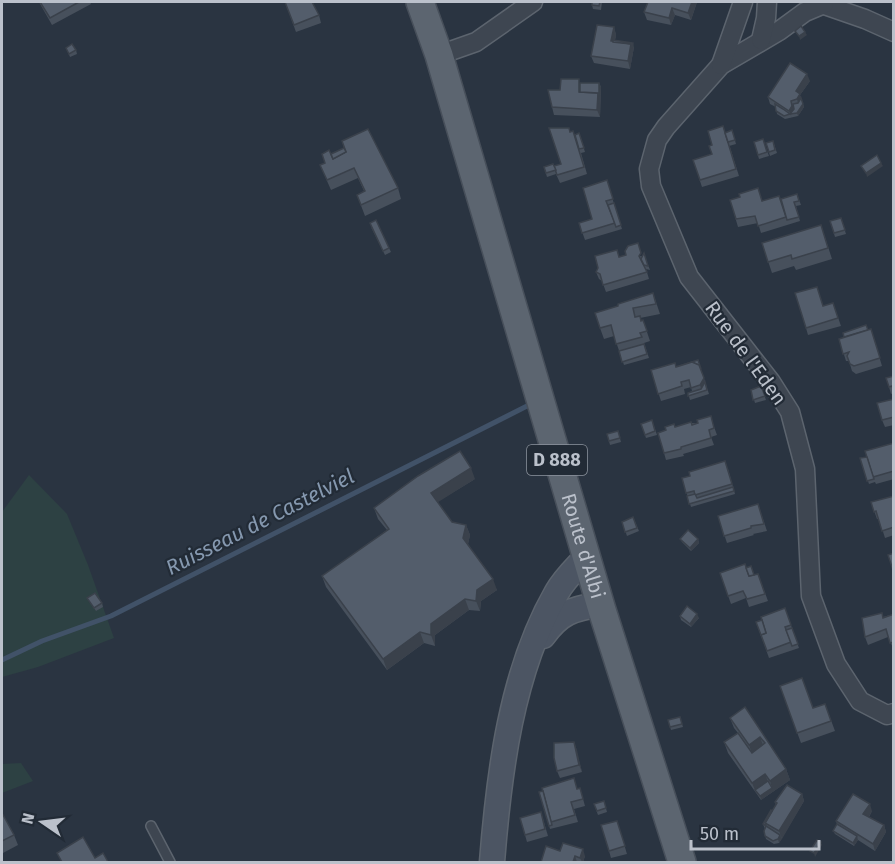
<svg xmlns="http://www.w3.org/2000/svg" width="895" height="864" font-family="'Fira Sans',sans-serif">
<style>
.green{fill:#2d4143}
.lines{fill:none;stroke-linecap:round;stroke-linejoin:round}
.stream{stroke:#415268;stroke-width:5}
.lane-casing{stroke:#5c646e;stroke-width:12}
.street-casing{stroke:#5c646e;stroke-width:21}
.secondary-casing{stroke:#5c646e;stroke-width:27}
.primary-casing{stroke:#474f5a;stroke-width:30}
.lane{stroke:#3e4651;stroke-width:9}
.street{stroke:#3e4651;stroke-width:18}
.secondary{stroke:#4c5563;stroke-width:24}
.primary{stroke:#5c6570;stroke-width:27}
.wall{fill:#47505c}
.shaded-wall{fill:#3a414b}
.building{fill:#535d6b;stroke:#3a414b;stroke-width:1.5}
.labels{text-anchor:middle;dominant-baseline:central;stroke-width:4.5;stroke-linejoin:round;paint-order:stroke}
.shield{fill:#222b36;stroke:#8d949e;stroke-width:1.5}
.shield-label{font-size:18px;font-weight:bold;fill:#bbc1cb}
.street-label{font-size:20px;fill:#bbc1cb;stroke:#222b36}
.water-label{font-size:21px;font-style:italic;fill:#8598af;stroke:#222b36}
</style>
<rect width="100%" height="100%" fill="#2a3441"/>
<g class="green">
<path d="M29,475L67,514L88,565L114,638L38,667L2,677V512Z"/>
<path d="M21,763L33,781L2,793V764Z"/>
</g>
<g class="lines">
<path class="stream" d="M2,660L42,641L111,616L529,405"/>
<defs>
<path id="lane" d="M151,826L170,862"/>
<g id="street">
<path d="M816,2L865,19L894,32"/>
<path d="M824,4L805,12L779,31L721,65L666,127L657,140L649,169L651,186L689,277L771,382L790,412L805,469L811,596L836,664L860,701L887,715L894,713"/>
<path d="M761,40L766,18L767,2"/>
<path d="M439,55L476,42L533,2"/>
<path d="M721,65L743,2"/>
</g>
<g id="secondary">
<path d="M543,636C560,612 573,609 600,604"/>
<path d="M492,862C499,773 511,672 557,592C564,579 576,568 586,557"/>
</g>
<g id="primary">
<path id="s1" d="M420,2L439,55L602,610L682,862"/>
</g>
</defs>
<use href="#lane" class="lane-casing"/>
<use href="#street" class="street-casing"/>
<use href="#secondary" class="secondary-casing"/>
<use href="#primary" class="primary-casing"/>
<use href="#lane" class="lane"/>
<use href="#street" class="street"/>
<use href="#secondary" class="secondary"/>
<use href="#primary" class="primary"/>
</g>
<g class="wall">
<path d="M39,2H90L91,4L52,25Z"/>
<path d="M285,2L319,15L321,23L296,32Z"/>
<path d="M602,2L601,10L593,9L592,5Z"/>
<path d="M647,2H697L691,20L675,15L671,25L647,20L644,12L648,2Z"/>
<path d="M614,27L616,35L615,40L634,47L630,69L594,63L591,56Z"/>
<path d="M66,48L76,50L77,54L70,57Z"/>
<path d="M810,81L800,95L804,107L798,116L785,119L777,114L776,107L770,104L768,97Z"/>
<path d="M580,83H599L601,87L600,117L554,115L552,107L560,90Z"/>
<path d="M732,130L736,144L729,146L728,141L739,176L702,187L693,160L712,154V145L725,133Z"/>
<path d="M570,132L575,135L579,133L585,152L581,153L587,174L560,183L556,174L547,177L544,167L554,166L561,164Z"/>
<path d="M763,139L769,156L759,159L754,142Z"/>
<path d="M342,141L398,188L401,199L365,216L357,195L364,191L358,178L331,190L320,165L325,163L322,154H331L344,148Z"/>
<path d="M773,141L777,153L770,156L766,143Z"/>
<path d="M609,188L622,229L585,240L579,223L592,219Z"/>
<path d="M797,194L801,205L796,206L800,221L761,233L758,223L738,227L730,200L763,201L781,199Z"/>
<path d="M841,218L846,234L835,237L830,221Z"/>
<path d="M821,225L832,259L796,270L794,266L772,273L762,243Z"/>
<path d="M371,227L389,248L391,252L385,255Z"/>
<path d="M642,256L645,257L650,270L646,269L649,279L606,292L602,281L599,279L596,272L620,257Z"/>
<path d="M653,293L660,314L640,318L641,321L643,320L650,341L644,343L649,358L624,365L614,336L604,339L600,328L618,306Z"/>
<path d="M833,303L841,326L808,335L806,328L823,306Z"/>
<path d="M868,330L873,336L882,366L856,374L852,371L849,361H846L839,339Z"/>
<path d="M698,360L709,394L690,400L688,393L692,391L691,387L684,389L685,394L661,401L651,370L676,367Z"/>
<path d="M894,376V393L891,394L889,387Z"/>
<path d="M761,386L766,400L755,403L751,390Z"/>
<path d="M894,399V425L885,427L882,420Z"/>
<path d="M652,420L657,435L646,438L641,424Z"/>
<path d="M692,423L713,424L717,435L711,437L714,445L683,454L684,456L666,460L664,453L675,427Z"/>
<path d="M618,431L621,442L610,445L607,434Z"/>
<path d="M894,443V479L876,484L875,482L869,484L860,458L867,457Z"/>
<path d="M728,469L735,494L691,507L682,478Z"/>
<path d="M475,479L437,502L452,522L466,525L470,535L468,544L497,590L481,601L480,611L469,610L435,635V646L424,643L387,670L326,587L322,576L387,530L378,519L374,508Z"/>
<path d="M894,496V535L885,538L879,519H877L871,502Z"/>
<path d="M758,504L767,531L753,534L754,535L727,543L718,516Z"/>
<path d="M633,517L639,531L627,536L622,522Z"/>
<path d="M680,539H698L699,543L691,551L682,542Z"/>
<path d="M746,568L754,575L758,574L768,601L749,607L746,598L731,604L720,573Z"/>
<path d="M87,598L102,603L103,607L96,611Z"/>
<path d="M785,608L799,648L769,658L756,622Z"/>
<path d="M894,614V650L888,637L868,645L865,637L883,617Z"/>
<path d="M680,616L699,618L691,627L681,620Z"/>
<path d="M780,686L813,708L825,704L835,731L801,743Z"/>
<path d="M745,707L786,769L790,780L761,800L728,753L724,742L738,733L734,728L730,718Z"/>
<path d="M680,717L683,727L671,730L668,720Z"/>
<path d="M574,742L582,772L560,778L557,771Z"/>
<path d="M580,788L585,806L574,809L578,822L550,829L539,792Z"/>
<path d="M802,794L804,801L779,843L774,844L766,839L764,831L765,829L763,824L776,805L775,802Z"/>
<path d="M604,801L607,812L598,815L594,804Z"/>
<path d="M872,811L869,817L884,825L886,832L875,851L858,840L854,846L835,834L833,831L837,824L836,821Z"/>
<path d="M2,813L14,835L18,845L3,853L2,851Z"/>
<path d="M543,819L548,836L527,842L525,835Z"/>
<path d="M617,821L627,854L611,858L609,851Z"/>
<path d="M560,851L585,856L583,862H541Z"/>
</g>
<g class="shaded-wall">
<path d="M692,2H697L691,20L688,13Z"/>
<path d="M672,8L675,15L671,25L669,18Z"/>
<path d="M614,27L616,35L614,45L611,41Z"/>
<path d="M805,32L807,35L800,40L799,36Z"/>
<path d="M633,43L634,47L630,69L628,61L631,44Z"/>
<path d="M807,74L810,81L800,95L804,107L798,116L797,113L799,107L797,99L796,91Z"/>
<path d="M599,83L601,87L600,117L597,110L598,93Z"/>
<path d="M791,101L795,113L790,114L792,118L789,111Z"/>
<path d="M881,163L883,166L867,177L866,173Z"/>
<path d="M702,372L706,386L702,392L700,385Z"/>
<path d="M471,468L475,479L435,504L431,493Z"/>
<path d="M466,525L470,535L467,549L463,538Z"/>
<path d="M698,539L699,543L691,551L690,548Z"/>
<path d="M493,579L497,590L481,601L480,611L476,601L477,590Z"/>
<path d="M465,599L469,610L435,635V646L431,635V624Z"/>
<path d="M697,614L699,618L691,627L690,624Z"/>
<path d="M420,632L424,643L387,670L383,659Z"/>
<path d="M760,737L764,748L753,756L749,745Z"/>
<path d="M574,742L577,750L582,772L579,765Z"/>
<path d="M786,769L790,780L761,800L760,796L772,788L770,781Z"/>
<path d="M765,774L769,784L755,790L752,783Z"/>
<path d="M802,794L804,801L782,839L779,831Z"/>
<path d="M870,804L872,811L866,822L863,814Z"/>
<path d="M884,825L886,832L875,851L873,844Z"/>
<path d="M780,835L782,839L779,843L778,839Z"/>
<path d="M857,836L858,840L854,846L853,843Z"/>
<path d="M821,842L822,845L815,857L814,853Z"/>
<path d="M583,849L585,856L583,862H582L580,858Z"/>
<path d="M575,856L577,862H573Z"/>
</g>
<g class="building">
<path d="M40,2H79L50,18Z"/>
<path d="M285,2H312L319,15L294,25Z"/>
<path d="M592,2H600L599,6L592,5Z"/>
<path d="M648,2H692L688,13L672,8L669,18L644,12Z"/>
<path d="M597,25L614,27L611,41L631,44L628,61L591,56Z"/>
<path d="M801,26L805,32L799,36L795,31Z"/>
<path d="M613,40L633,43L632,48L631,44L613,42Z"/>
<path d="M72,44L76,50L69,54L66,48Z"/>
<path d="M790,63L807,74L796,91L800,94L797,99L791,101L792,106L789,111L768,97Z"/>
<path d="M561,79H579V92L598,93L597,110L552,107L548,90H560Z"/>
<path d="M580,83H599V96L598,93L580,92Z"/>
<path d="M801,98L803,104L797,113L790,114L794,109L793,104L798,103Z"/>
<path d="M775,104L783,109L790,114L784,116L776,111Z"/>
<path d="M723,126L736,169L700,180L693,160L712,154L709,146L712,145L708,131Z"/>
<path d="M549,128H569L570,132L573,131L584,167L557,175L554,166L561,164Z"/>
<path d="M368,129L398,188L361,205L357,195L365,191L354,168L327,180L320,165L325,163L322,154L329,150L333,159L346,152L342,141Z"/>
<path d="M732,130L735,140L728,142L725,133Z"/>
<path d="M579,133L584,148L579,149L575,135Z"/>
<path d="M763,139L767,152L758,155L754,142Z"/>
<path d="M773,141L775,150L769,152L766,143Z"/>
<path d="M344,148L346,152L333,159L331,154Z"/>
<path d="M877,155L881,163L866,173L861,166Z"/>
<path d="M553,164L556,170L546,173L544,167Z"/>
<path d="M607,180L613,199L606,201L615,223L582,233L579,223L592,219L583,188Z"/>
<path d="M758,188L762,201L779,196L786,217L758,226L755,216L736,219L730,200L740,197L739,194Z"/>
<path d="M797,194L799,201L794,202L799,217L787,220L781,199Z"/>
<path d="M614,203L621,225L616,227L608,205Z"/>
<path d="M841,218L845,230L834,233L830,221Z"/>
<path d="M376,220L389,248L383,251L370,223Z"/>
<path d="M821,225L828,248L792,259L791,255L768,262L762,243Z"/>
<path d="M638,243L641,253L639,256L647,272L603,285L600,274L596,272L598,268L595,256L617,250L619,257L626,255L625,251L628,246Z"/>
<path d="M644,253L648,266L644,265L641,259Z"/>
<path d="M817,287L823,306L833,303L838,318L806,328L795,293Z"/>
<path d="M653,293L656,304L633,308L635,317L640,316L641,321L643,320L647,331L640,333L642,337L616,344L611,325L600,328L595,313L618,306V304Z"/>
<path d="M866,325L868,330L844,337L843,333Z"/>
<path d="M871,329L880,358L854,366L850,364L847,356L849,352L843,354L839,339Z"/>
<path d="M644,344L647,354L622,362L619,351Z"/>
<path d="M698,360L701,369L699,365L692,362L676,367Z"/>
<path d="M692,362L699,365L704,378L700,385L691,388L689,380L681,382L682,386L658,394L651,370L675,363L676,367Z"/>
<path d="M894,376V391L892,386L889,387L886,378Z"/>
<path d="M705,382L707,390L688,396V393L701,389Z"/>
<path d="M761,386L765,396L753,400L751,390Z"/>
<path d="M894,399V417L882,420L877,403Z"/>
<path d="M711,416L714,428L709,430L711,438L681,447V449L664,453L658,433L666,430L665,427L674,424L675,427L691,422L692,425L698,423L697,420Z"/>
<path d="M652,420L655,431L645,435L641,424Z"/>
<path d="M618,431L620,438L609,441L607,434Z"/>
<path d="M894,443V471L873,477L865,451Z"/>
<path d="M460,451L471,468L431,493L452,522L466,525L463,538L493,579L477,590L476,601L465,599L431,624V635L420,632L383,659L322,576L389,529L374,508L418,476Z"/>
<path d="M867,457L874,479L867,481L860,458Z"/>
<path d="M725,461L732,484L695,495L694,491L686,493L682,478L690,476L689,472Z"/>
<path d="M733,487L734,491L689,504L687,496L695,494L697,498Z"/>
<path d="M894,496V527L882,531L876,511L874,512L871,502Z"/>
<path d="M758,504L764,524L751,526V528L724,536L718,516Z"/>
<path d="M633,517L637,528L625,532L622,522Z"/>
<path d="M688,530L698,539L690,548L680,539Z"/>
<path d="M894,553V573L888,555Z"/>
<path d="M745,564L749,576L758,574L765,594L747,599L743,591L728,596L720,573Z"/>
<path d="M751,566L754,575L749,576L746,568Z"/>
<path d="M95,593L102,603L94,608L87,598Z"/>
<path d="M687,606L697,614L690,624L680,616Z"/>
<path d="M785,608L791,625L785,627L791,642L767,651L761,635L766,633L761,617Z"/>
<path d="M882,613L883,618L894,614V642L890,643L886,629L865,637L862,618Z"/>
<path d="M762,620L766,633L761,635L756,622Z"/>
<path d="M792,628L798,644L792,646L786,630Z"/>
<path d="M802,678L813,708L825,704L831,721L797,733L780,686Z"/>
<path d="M745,707L786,769L770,781L765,774L752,783L724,742L738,733L752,753L765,743L760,737L749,745L730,718Z"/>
<path d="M680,717L682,724L670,727L668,720Z"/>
<path d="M574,742L579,765L557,771L554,758V743Z"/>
<path d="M574,778L577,789L580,788L583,799L571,802L575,815L551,822L542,788Z"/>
<path d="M768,781L772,788L760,796L755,790Z"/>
<path d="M787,785L802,794L779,831L765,823L777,803L775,802Z"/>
<path d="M543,791L552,825L549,826L539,792Z"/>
<path d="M853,794L870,804L863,814L884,825L873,844L836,821Z"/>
<path d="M604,801L606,808L597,811L594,804Z"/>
<path d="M771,810L772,811L765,823L766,826L780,835L778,839L773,841L765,836L764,831L766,826L763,824Z"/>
<path d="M541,812L545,829L525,835L520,818Z"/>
<path d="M2,813L14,835L2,841Z"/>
<path d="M617,821L625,846L609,851L601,825Z"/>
<path d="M837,824L857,836L853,843L833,831Z"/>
<path d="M83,837L95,858L103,853L108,862H62L57,853Z"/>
<path d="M817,840L821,842L814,853L810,851Z"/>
<path d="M563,843L583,849L580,858L575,856L573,862H541L546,846L560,851Z"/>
</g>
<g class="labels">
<rect class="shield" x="527" y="445" width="60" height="30" rx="4.5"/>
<g class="shield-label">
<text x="557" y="460">D 888</text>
</g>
<g class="street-label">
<text transform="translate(746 353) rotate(54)">Rue de l'Eden</text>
<text stroke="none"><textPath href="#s1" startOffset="568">Route d'Albi</textPath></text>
</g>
<g class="water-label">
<text transform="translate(260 522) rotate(-27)">Ruisseau de Castelviel</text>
</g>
</g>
<rect width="895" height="864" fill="none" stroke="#bbc1cb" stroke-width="6"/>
<g transform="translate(42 822) rotate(284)" stroke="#222b36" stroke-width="4.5" paint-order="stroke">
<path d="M0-4.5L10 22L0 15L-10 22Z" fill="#bbc1cb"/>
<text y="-9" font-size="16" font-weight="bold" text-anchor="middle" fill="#bbc1cb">N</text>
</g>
<path d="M691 840v9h128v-9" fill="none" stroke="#bbc1cb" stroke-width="3"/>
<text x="700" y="840" font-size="18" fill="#bbc1cb" stroke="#222b36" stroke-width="4.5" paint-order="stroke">50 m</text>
</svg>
